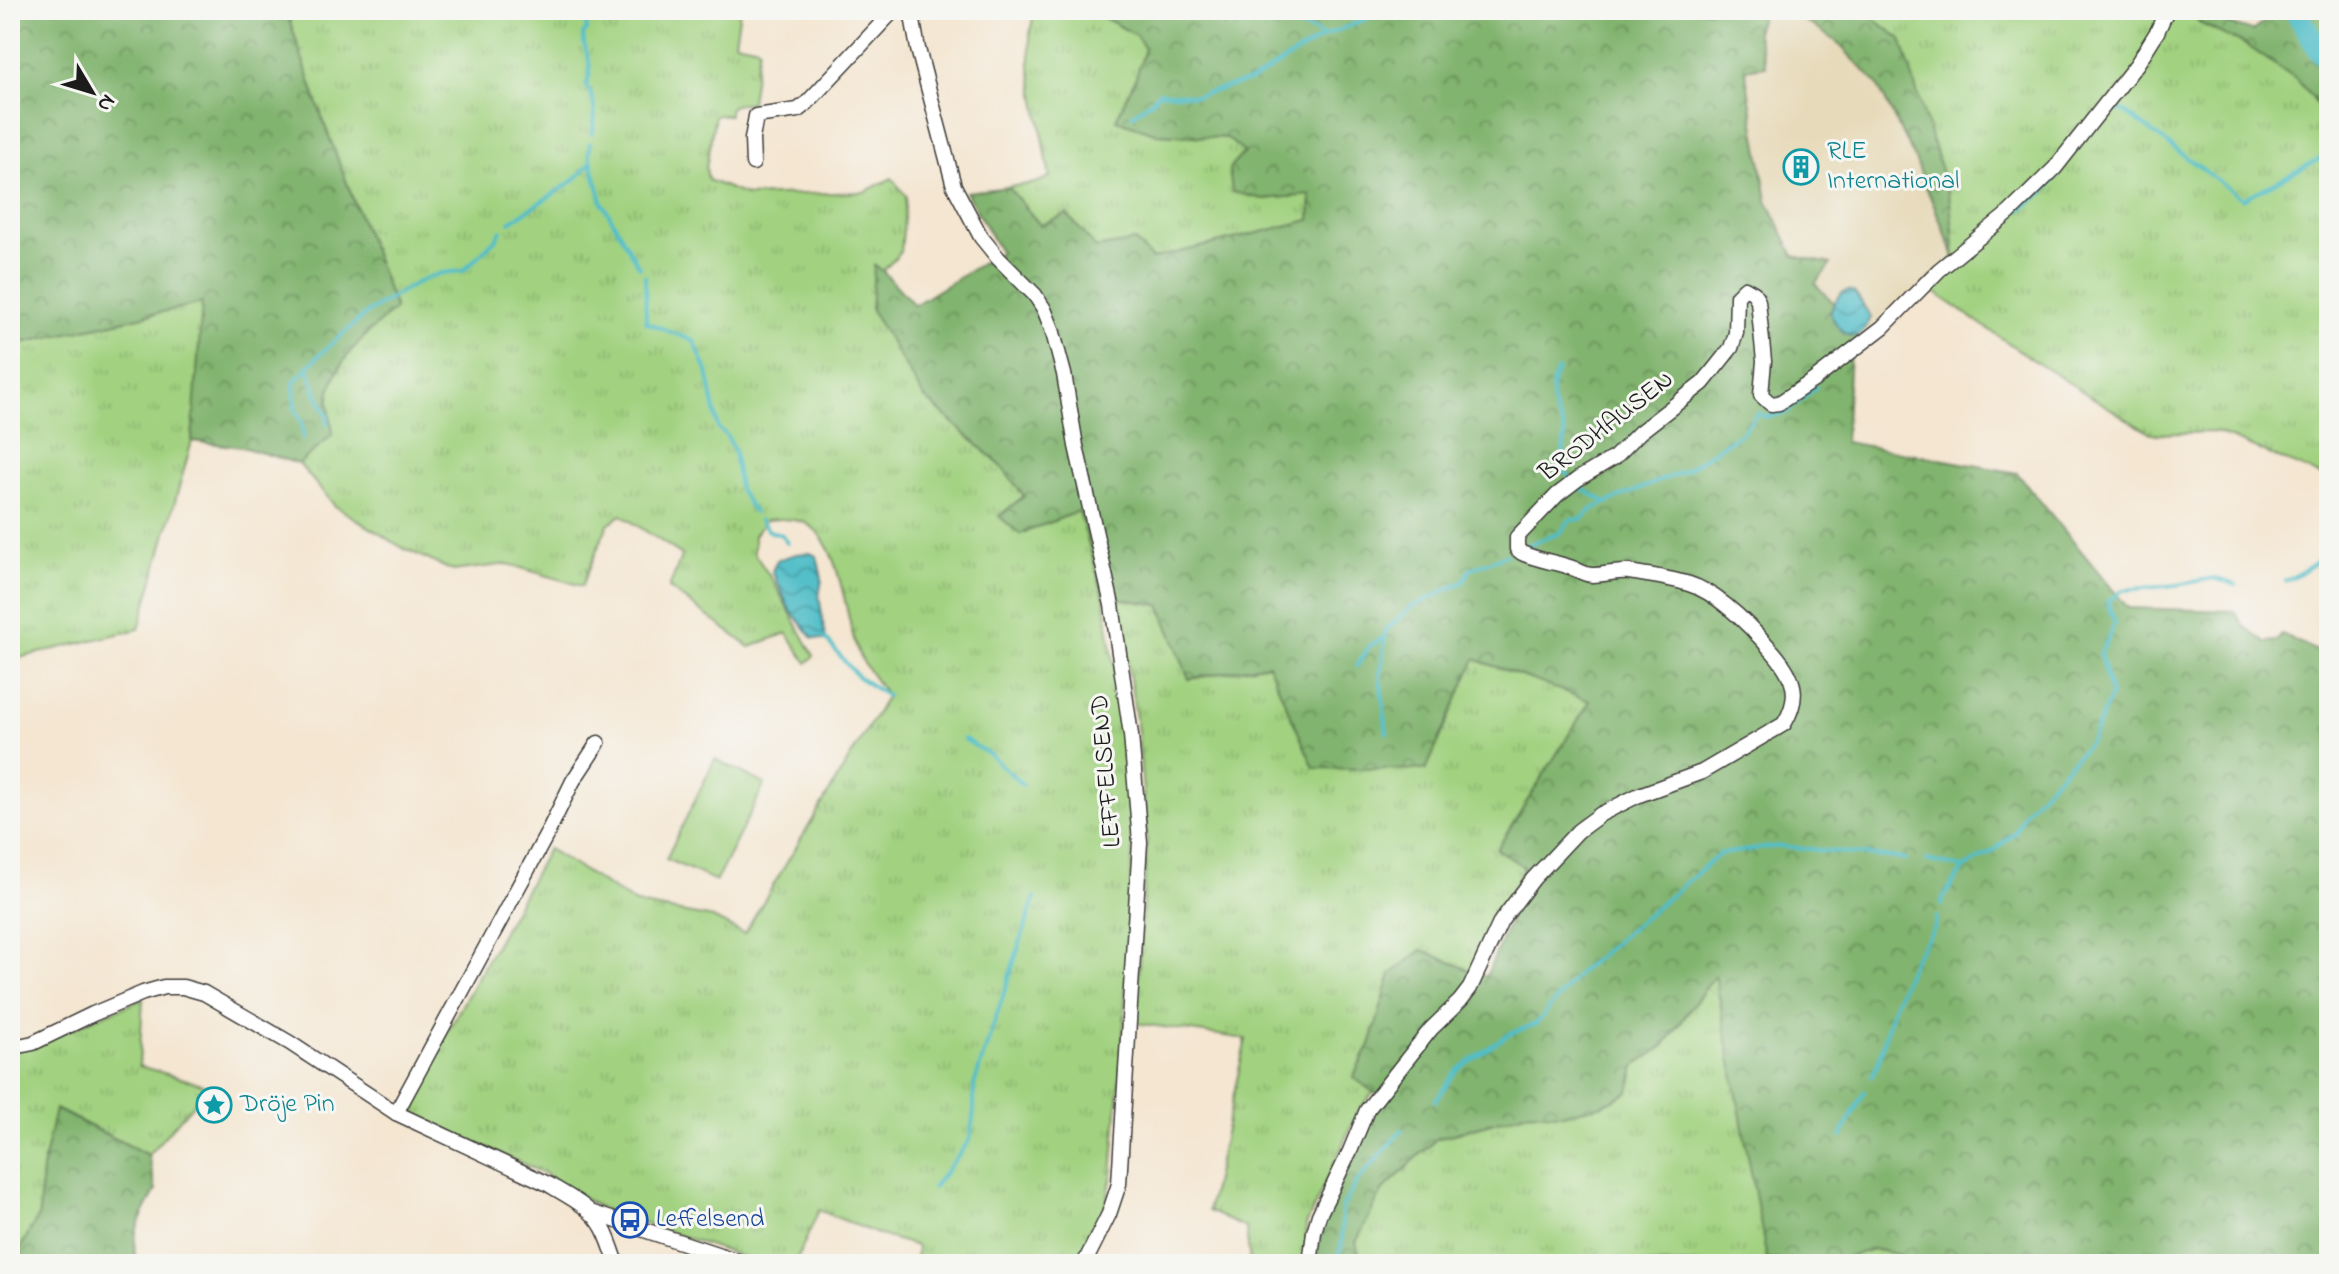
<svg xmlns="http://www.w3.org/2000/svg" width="2339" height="1274" font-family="'Indie Flower',sans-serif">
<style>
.built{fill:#e7daba}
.grass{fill:url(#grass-tufts);stroke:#5f774e;stroke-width:2}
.forest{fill:url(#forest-crowns);stroke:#4e6845;stroke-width:2}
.pitch{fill:#a2d280;stroke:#5f774e;stroke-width:2}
.water{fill:url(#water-waves);stroke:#366d72;stroke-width:2}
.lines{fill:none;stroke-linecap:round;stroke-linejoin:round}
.stream{stroke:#51bec8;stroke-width:4}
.river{stroke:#51bec8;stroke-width:22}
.minor-casing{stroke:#3c3a37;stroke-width:17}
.minor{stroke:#fff;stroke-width:14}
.labels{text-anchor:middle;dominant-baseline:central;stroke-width:6;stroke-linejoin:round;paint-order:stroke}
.culture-label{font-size:26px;fill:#0d838f;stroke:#f6f6f2;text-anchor:start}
.street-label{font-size:26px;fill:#1c1c1c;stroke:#f6f6f2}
.transit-label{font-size:26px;fill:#164399;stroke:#f6f6f2;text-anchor:start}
</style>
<defs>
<pattern id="grass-tufts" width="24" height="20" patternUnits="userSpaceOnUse" patternTransform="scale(2)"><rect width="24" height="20" fill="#a2d280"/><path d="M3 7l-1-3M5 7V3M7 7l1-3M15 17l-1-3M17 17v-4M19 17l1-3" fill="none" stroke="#8bb46e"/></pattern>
<pattern id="forest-crowns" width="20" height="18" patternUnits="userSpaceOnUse" patternTransform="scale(2)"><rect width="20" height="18" fill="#81b46e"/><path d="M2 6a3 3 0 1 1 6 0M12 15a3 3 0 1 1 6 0" fill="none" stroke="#69925a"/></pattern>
<pattern id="water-waves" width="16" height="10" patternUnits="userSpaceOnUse" patternTransform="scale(2)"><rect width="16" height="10" fill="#51bec8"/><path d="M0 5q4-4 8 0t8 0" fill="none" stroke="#429aa2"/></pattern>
</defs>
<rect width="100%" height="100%" fill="#f6f6f2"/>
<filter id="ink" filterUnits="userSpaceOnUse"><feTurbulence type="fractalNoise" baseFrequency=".0125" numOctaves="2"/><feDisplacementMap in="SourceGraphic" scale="16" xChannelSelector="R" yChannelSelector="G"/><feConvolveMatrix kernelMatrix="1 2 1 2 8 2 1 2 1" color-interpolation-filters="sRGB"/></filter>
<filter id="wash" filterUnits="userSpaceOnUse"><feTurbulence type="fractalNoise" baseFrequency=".006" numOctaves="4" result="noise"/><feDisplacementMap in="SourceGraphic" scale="32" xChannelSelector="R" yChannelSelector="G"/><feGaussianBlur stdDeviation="1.8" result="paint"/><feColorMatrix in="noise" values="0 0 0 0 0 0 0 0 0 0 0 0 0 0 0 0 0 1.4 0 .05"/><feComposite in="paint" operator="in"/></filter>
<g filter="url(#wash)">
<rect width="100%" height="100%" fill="#f4e6d1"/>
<path class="built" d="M1763,10H1789L1837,42L1877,84L1914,157L1955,257L1858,340L1857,334L1870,323L1871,317L1857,297L1836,298L1834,303L1815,284L1794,257L1767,200L1745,68L1766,65L1756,32Z"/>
<g class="grass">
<path d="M286,10H740L735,42L759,47L751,102L734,105L729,109V115H715L706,168L708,180L748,196L864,192L892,178L906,196L901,252L883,271L875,266L924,396L1001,466L1024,496L999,516L1020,534L1079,511L1104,596L1124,736L1133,843L1124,1023L1112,1175L1106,1205L1075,1264H916L917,1246L880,1235L819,1210L795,1264H763L602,1209L541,1172L416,1116L411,1098L548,849L637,904L713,918L744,934L887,696C877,681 862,665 857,649C845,616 840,536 803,522C790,518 779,519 766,520L754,535V553L773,581L814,656L807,663L787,633L750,647L669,588L682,555L621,515L608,524L582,586L508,564L453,571L403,548L335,506L299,464L333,434C331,422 328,409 329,397C334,360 369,331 395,308L324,123Z"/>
<path d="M1034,10H1090L1136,35L1145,49L1136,77L1116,120L1158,134L1227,138L1245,152L1263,199L1311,195L1310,220L1152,259L1135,241L1096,248L1040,225L1008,187L1036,183L1050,177L1030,67V35Z"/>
<path d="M1862,10L2190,11L2201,24L2248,46L2297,80L2329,119V142L2325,151H2329V479L2216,432L2151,434L2039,364L1924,285L1955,257L1901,39Z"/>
<path d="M10,237L22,343L203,303L192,441L139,629L10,660Z"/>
<path d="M1118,598L1160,605L1190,679L1268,664L1426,770L1474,659L1591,701L1497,849L1524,867L1496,919L1473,972L1391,975L1370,1045L1353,1077L1374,1092L1358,1111L1306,1225V1257L1300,1264H1250L1246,1228L1208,1211L1246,1039L1135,1023L1147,840L1138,732Z"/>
<path d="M1716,974L1742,1119L1829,1263L1873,1249L1901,1255L1899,1264H1361L1356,1242L1382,1191L1436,1139L1528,1112L1562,1114L1603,1105L1628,1092L1635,1066L1664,1046Z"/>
<path d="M143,999L139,1066L209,1086L148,1155L56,1109L42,1169L39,1215L20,1249L21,1264H10V1053Z"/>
</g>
<g class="forest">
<path d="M11,10H286L324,123L395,309C369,332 334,359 329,397C328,409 332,422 333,434L299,464L242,447L192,441L202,303L22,343L10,237Z"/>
<path d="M1090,10H1763L1756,32L1766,66L1745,69L1767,200L1794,256L1831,264L1815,284L1834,303L1830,313L1850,336L1857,334L1858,340L1850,353L1845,442L2017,473L2128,608L2235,611L2243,625L2265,642L2277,641L2282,634L2329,657V1264H1899L1901,1255L1873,1249L1829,1263L1767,1260L1715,975L1663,1046L1635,1066L1629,1092L1603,1105L1562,1114L1528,1112L1436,1139L1382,1191L1356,1242L1361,1264H1316L1322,1217L1371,1113L1384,1100L1353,1077L1370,1045L1391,974L1422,950L1486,977L1508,925L1524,867L1497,849L1590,701L1475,659L1426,770L1314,768L1268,664L1189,679L1160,605L1104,596L1079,511L1020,534L999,516L1024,496L1001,466L924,397L871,310L874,266L883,271L914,305L1000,252L966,192L1008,187L1040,225L1067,214L1096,248L1135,241L1152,259L1310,220L1311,195L1263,199L1232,192L1229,169L1244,152L1227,138L1158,134L1116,120L1136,77L1145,49L1136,35Z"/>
<path d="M1789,10H1862L1901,39L1950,200L1955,257L1914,157L1877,84L1837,42Z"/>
<path d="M2280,10H2329V119L2297,80L2248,46L2201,24L2190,11L2252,31Z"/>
<path d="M55,1109L148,1155L156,1190C143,1213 127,1238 138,1264H21L20,1249L39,1215L42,1169Z"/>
</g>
<path class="pitch" d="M715,759L765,784L716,881L666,859Z"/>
<g class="water">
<path d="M1849,290L1854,292L1871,317C1859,348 1841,336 1830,313C1835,302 1837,293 1849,290Z"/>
<path d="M810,553L817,556L822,579L819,596L826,640L813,638L790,610L772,571L777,560L796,554Z"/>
</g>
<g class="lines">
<g class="stream">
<path d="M1270,10L1290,26L1308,28L1324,36"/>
<path d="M1132,115L1153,100L1159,92L1196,96L1253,80L1324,36L1384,12L1439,10"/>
<path d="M2106,115L2109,111L2122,110L2243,199L2329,154"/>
<path d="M592,134C596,121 596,97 586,86C596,59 584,59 583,34L587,30L585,18L597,10"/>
<path d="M590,143L589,153L602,202L639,267"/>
<path d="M2021,210L2044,192L2060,172"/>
<path d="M510,222L573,181L592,162"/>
<path d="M645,276L646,322L694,341L707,371L718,428L727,436L734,450L739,489L754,513"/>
<path d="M307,366L316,392L328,416L327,424"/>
<path d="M1558,370C1550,385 1550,400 1557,415C1559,419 1562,423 1563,427C1567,440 1562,455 1561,468L1570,477"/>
<path d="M303,438L302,423L295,409L294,382L320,354L368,312L418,282L441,273L463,271L496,239L501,231"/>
<path d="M1581,488L1607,503"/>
<path d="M760,520L769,531L782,535L787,543"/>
<path d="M1530,544L1560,533L1570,520L1582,519L1594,508L1686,470L1741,433L1758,413L1765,417L1786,413L1816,387"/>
<path d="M2285,581L2304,571L2329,551"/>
<path d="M825,638L857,676L887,696"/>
<path d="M1357,666L1369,646L1385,637"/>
<path d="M1387,733L1380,677L1386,630L1410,608L1463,582L1471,569L1506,555"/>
<path d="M964,739L990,755L1023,785"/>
<path d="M1926,860L1964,868L1995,850L2015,832L2025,811L2091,741L2111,695L2100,655L2115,623L2107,602L2123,590L2177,585L2214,578L2236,585"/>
<path d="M1941,905L1944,896L1964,868"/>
<path d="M1872,1076L1878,1064L1892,1010L1913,960L1934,929L1937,917"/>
<path d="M1435,1101L1458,1069L1509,1034L1536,1024L1581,971L1720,854L1780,846L1906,859"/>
<path d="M1841,1136L1864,1092"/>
<path d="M933,1188L970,1140L974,1110V1085L1035,897"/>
<path d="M1336,1264L1342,1243V1208L1356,1183L1402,1130"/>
</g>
<path class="river" d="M2295,10L2318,49L2329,61"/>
</g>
</g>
<g filter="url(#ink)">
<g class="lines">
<defs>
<g id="minor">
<path d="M911,10L918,49L954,186L981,237L998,258L1035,295L1044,309L1052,329L1064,374L1076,446L1112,605L1131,735L1140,842L1119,1184L1109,1214L1084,1264"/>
<path d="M753,163L752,139L756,116L798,110L807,103L894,10"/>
<path d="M10,1048L33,1043L93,1014L143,993L164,987H183L204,993L290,1043L396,1113L548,1184C567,1196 592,1207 603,1228C609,1239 613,1252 617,1264"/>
<path d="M396,1113L547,834L573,781L598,743"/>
<path d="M590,1212L747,1264"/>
<path d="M1310,1264L1314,1232L1319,1215L1350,1151L1367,1110L1431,1029L1460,1001L1470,988L1501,921L1533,879L1578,831L1601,814L1639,795L1702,772L1784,724C1801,696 1795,678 1774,653C1754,630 1719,593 1689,584C1670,578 1648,575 1629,572C1617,571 1604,575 1592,575C1586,575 1581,572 1575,569C1558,562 1539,561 1522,553L1517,549V537L1557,495L1578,479L1615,457L1640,432L1703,383L1731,348L1736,333L1737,296L1745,288L1754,293L1758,301L1764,361L1761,395L1771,404L1779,403L1814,380L1883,327L1939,270L2009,213L2055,168L2137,64L2157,32L2167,10"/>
</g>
</defs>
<use href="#minor" class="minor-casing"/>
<use href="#minor" class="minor"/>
</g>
</g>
<defs>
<symbol id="building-ring" viewBox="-11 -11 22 22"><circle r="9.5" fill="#f6f6f2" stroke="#0f9aa8" stroke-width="1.5"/><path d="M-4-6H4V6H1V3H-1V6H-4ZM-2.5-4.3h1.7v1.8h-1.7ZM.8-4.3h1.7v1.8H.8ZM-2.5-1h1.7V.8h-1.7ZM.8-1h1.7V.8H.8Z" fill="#0f9aa8"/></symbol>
<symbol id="sight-ring" viewBox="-11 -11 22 22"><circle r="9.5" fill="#f6f6f2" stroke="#0f9aa8" stroke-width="1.5"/><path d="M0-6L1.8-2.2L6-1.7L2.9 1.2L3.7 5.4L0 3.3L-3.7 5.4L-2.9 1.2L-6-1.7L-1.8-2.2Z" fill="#0f9aa8"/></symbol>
<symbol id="bus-ring" viewBox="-11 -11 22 22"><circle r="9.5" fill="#f6f6f2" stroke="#1a4fb4" stroke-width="1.5"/><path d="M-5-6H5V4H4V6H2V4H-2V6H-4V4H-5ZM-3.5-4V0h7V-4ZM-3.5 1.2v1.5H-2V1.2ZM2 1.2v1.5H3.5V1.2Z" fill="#1a4fb4"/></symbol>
</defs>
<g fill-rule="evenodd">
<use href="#building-ring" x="1781" y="147" width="40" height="40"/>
<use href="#sight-ring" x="194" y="1085" width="40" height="40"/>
<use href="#bus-ring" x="610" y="1200" width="40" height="40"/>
</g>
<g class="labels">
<g class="culture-label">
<text x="1827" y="152">RLE<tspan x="1827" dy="30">International</tspan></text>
<text x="240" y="1105">Dröje Pin</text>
</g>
<g class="street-label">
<text transform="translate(1607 427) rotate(-38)">BRODHAUSEN</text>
<text transform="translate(1107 771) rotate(-95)">LEFFELSEND</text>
</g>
<g class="transit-label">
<text x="656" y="1220">Leffelsend</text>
</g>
</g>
<rect width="2339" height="1274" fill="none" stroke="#f6f6f2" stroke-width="40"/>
<g transform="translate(92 92) rotate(128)" stroke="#f6f6f2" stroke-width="6" paint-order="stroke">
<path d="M0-6L14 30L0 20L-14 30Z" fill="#1c1c1c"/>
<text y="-12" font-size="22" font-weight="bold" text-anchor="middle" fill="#1c1c1c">N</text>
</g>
</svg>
